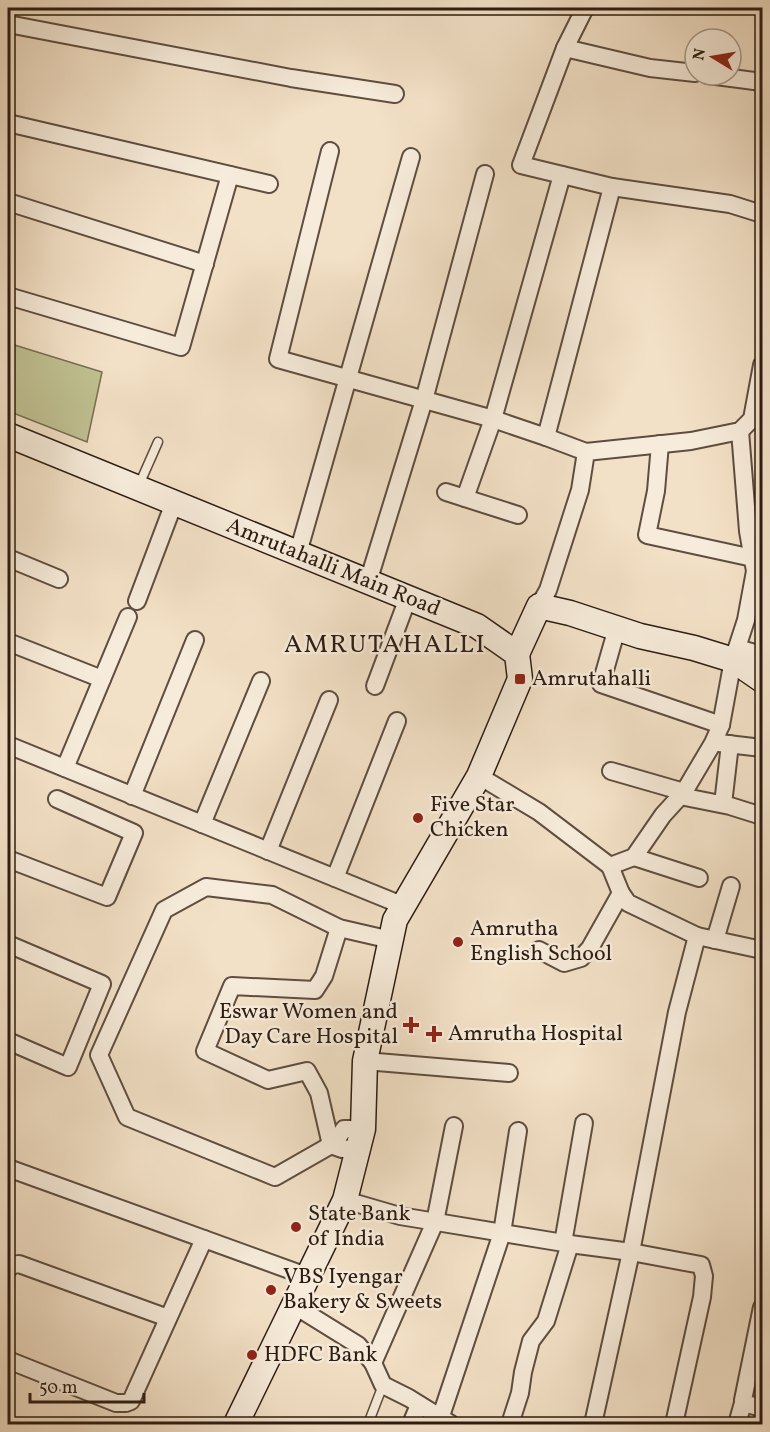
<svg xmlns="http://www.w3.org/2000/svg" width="770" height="1432" font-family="Vollkorn,serif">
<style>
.green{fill:#c0c192;stroke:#766e52;stroke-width:1.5}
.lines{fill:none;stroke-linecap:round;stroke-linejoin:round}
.lane-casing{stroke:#5e4d40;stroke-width:11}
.street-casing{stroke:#5e4d40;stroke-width:20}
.secondary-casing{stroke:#2c1c13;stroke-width:27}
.lane{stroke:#f7ecdb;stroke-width:8}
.street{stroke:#f7ecdb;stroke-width:16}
.secondary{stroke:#f7ecdb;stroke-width:24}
.poi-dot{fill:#8f2418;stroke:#f7ecdb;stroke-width:2}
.labels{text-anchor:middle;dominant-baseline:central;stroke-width:5;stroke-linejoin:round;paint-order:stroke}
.street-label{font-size:22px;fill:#2c1c13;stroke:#f7ecdb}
.poi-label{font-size:22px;fill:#2c1c13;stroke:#f7ecdb;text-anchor:start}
.quarter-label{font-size:26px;letter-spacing:1.5px;fill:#2c1c13;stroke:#f7ecdb}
</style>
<rect width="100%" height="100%" fill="#f3e1c7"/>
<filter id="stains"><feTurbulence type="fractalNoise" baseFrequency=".00333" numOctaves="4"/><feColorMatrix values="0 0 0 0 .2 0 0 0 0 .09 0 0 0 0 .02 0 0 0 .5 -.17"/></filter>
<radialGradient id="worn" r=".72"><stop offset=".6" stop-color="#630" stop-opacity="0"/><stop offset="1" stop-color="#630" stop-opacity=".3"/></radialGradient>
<path class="green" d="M8,343L102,372L87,442L8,411Z"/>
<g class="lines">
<defs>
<g id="lane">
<path d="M139,485L158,442"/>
<path d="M368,1424L383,1385"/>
</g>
<g id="street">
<path d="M8,24L291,78L395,94"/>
<path d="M565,48L585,8"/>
<path d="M708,75L762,82"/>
<path d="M8,123L269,184"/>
<path d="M330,151L278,359L493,419L546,437L612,187L521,165L565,48L650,68L695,73"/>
<path d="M612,187L730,204L762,214"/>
<path d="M8,202L205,264"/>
<path d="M8,296L181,347L230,175"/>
<path d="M546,437L586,452"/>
<path d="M660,444L656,491L647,535L762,560"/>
<path d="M446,492L518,515"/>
<path d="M465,498L493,419L562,175"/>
<path d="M298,553L411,157"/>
<path d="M8,558L59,579"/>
<path d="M368,582L424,400L485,174"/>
<path d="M137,601L174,503"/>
<path d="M539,606L548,590L580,490L586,452L691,441L740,431L752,419L762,365"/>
<path d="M617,628L601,684L721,725"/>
<path d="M8,642L102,679"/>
<path d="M737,648L762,655"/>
<path d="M375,686L408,598"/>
<path d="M719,743L762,748"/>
<path d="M8,745L404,906"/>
<path d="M65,768L128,617"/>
<path d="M611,771L684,792"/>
<path d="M479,776L539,812L610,866L634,857L663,815L684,792L713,743L721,725L733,660L746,620L755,571L748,531L740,431"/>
<path d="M132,796L195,640"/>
<path d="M680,796L730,806L762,816"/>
<path d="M723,804L730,744"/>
<path d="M202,824L261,681"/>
<path d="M268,851L329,700"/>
<path d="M634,857L699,878"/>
<path d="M8,859L107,897L134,833L57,799"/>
<path d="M335,878L397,721"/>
<path d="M697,936L762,950"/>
<path d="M715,940L731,886"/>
<path d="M8,944L102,984L68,1067L8,1041"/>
<path d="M539,950L564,963L581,958L590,948L621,893"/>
<path d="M365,1061L509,1073"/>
<path d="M331,1145L319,1093L307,1071L268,1080L205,1051L232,986L315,990L324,976L339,928"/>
<path d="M333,1145L344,1129H363"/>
<path d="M358,1148L342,1149L331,1145L275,1177L127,1117L99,1055L164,910L206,887L272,895L339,928L391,940"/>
<path d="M8,1168L309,1277"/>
<path d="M345,1200L400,1216L570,1244L631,1252L701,1265L704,1276L702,1297L674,1424"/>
<path d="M563,1243L584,1123"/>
<path d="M8,1269L13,1265L19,1264L168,1318"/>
<path d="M295,1306L358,1345L373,1363L383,1385L409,1398L451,1424"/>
<path d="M762,1307L743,1400V1403L762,1408"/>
<path d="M8,1360L116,1403H126L131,1401L204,1239"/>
<path d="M373,1363L435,1222L454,1126"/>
<path d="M440,1419L502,1233L518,1131"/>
<path d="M411,1424L419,1405"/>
<path d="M510,1424L520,1393L523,1372L531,1341L546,1321L570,1244"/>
<path d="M593,1424L631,1252L677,1012L697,936L628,903L621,893L610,866"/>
<path d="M737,1424L743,1403"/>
</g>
<g id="secondary">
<path d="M8,435L477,626L517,654L520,679L479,776L395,920L365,1061L363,1129L345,1200L236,1424"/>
<path d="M517,654L539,606L570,613L640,636L694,648L733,660L762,680"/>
</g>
</defs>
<use href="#lane" class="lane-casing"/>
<use href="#street" class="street-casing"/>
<use href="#secondary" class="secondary-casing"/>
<use href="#lane" class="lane"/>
<use href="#street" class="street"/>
<use href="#secondary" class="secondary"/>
</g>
<g class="poi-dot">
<rect x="514" y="673" width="12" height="12" rx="3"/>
<circle cx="418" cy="818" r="6"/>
<circle cx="458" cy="942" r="6"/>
<path d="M408 1016h6v6h6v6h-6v6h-6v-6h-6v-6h6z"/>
<path d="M431 1025h6v6h6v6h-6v6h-6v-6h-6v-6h6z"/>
<circle cx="296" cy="1227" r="6"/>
<circle cx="271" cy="1290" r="6"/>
<circle cx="252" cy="1355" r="6"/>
</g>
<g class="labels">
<g class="street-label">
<text transform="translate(333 568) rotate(22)">Amrutahalli Main Road</text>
</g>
<g class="poi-label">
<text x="532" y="679">Amrutahalli</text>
<text x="430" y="805">Five Star<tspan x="430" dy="25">Chicken</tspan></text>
<text x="470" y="929">Amrutha<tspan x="470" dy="25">English School</tspan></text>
<text x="398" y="1012" text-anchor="end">Eswar Women and<tspan x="398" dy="25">Day Care Hospital</tspan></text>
<text x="448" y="1034">Amrutha Hospital</text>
<text x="308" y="1214">State Bank<tspan x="308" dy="25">of India</tspan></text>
<text x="283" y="1277">VBS Iyengar<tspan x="283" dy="25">Bakery &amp; Sweets</tspan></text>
<text x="264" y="1355">HDFC Bank</text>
</g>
<g class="quarter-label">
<text x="385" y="645">AMRUTAHALLI</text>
</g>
</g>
<rect width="770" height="1432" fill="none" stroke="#f3e1c7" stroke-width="30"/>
<rect x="9" y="9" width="752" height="1414" fill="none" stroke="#2c1c13" stroke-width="3"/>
<rect x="15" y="15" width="740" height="1402" fill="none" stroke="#2c1c13" stroke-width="1.5"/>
<g transform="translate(713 57) rotate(281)"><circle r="28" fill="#f7ecdb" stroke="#a6998b" stroke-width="1.5"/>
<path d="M0-4.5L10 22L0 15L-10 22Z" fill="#8f2418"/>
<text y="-9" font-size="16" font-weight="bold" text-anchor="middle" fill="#2c1c13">N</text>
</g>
<path d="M30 1393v9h114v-9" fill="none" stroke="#2c1c13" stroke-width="3"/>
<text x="39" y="1393" font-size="18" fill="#2c1c13" stroke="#f7ecdb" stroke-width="4.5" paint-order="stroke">50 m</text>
<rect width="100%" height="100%" filter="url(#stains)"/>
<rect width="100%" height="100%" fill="url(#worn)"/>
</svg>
